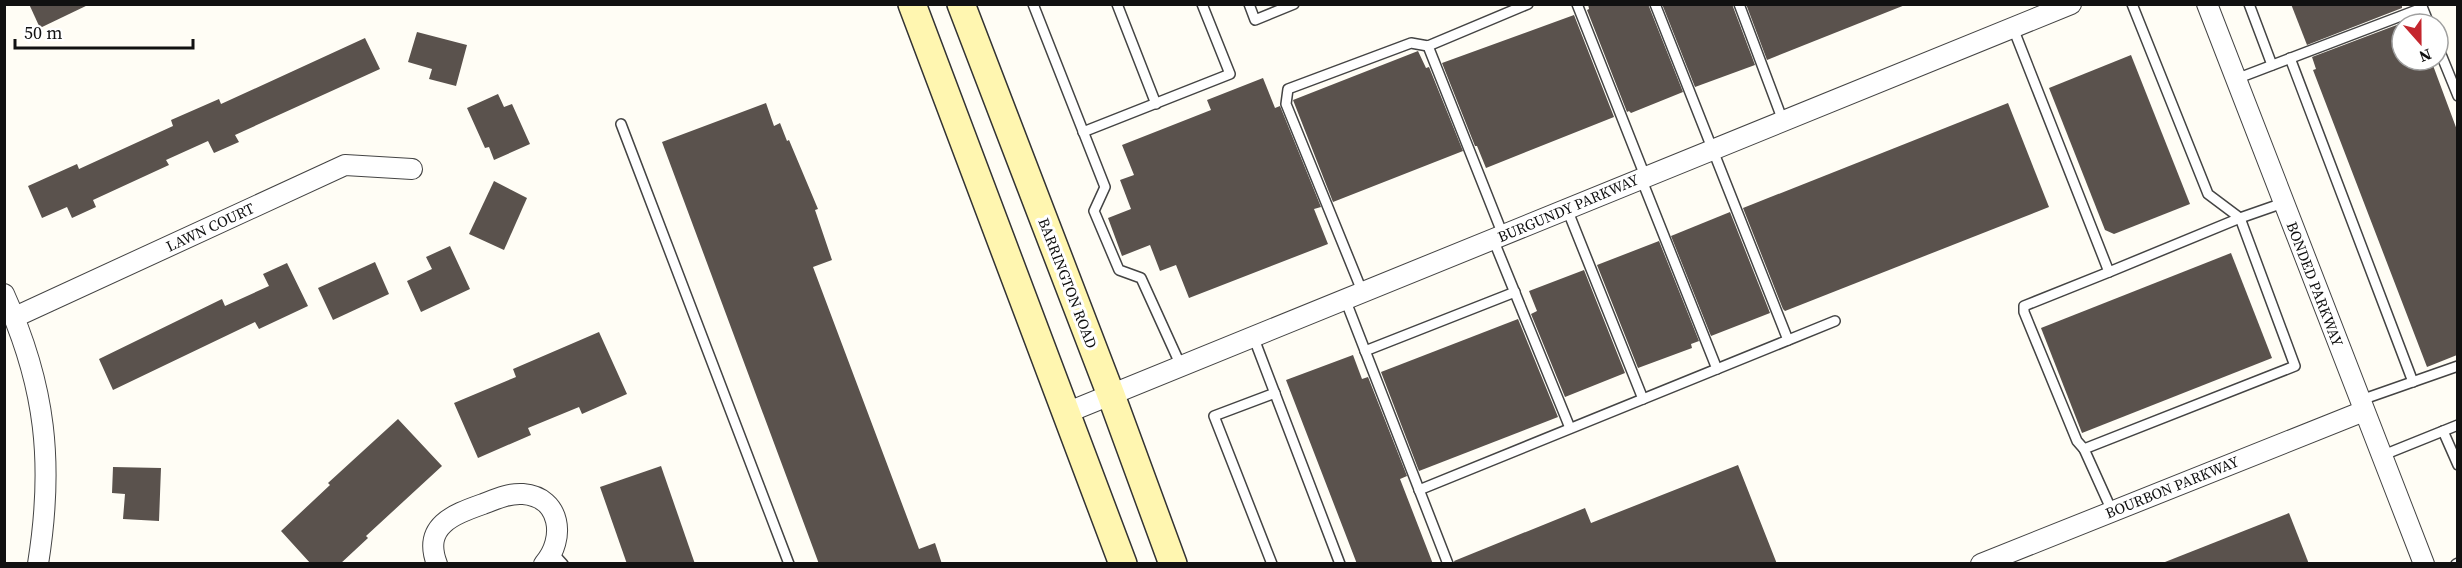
<svg xmlns="http://www.w3.org/2000/svg" width="2462" height="568" font-family="'Source Serif 4',serif">
<style>
.building{fill:#5a524d}
.lines{fill:none;stroke-linecap:round;stroke-linejoin:round}
.service-casing{stroke:#444;stroke-width:12}
.minor-casing{stroke:#444;stroke-width:22}
.secondary-casing{stroke:#333;stroke-width:30}
.service{stroke:#fff;stroke-width:9}
.minor{stroke:#fff;stroke-width:20}
.secondary{stroke:#fff6b0;stroke-width:27}
.labels{text-anchor:middle;dominant-baseline:central;stroke-width:6;stroke-linejoin:round;paint-order:stroke}
.street-label{font-size:15px;fill:#111;stroke:#fff}
</style>
<rect width="100%" height="100%" fill="#fffdf5"/>
<g class="building">
<path d="M29,4H90L40,28Z"/>
<path d="M1588,4H1648L1683,92L1631,113L1629,111L1627,112L1587,10L1589,9Z"/>
<path d="M1662,4H1732L1755,65L1695,87Z"/>
<path d="M1746,4H1904L1905,5L1767,60Z"/>
<path d="M2291,4H2402V8L2307,45Z"/>
<path d="M1574,15L1614,117L1486,168L1477,146H1475L1442,63Z"/>
<path d="M2402,23V60H2431L2457,130V355L2427,367L2313,70L2316,69L2312,57Z"/>
<path d="M417,32L467,45L456,86L429,79L432,69L408,62Z"/>
<path d="M365,38L380,69L235,135L239,142L214,153L208,141L166,160L169,165L93,200L96,207L72,218L67,207L42,218L28,186L77,164L79,169L173,126L171,120L219,99L221,104Z"/>
<path d="M1418,51L1426,68L1429,67L1463,151L1333,202L1293,100Z"/>
<path d="M2131,55L2190,204L2114,234L2105,230L2049,88Z"/>
<path d="M1263,78L1275,108L1280,106L1321,207L1314,209L1328,244L1189,298L1176,265L1160,271L1150,245L1122,256L1108,218L1131,209L1120,180L1134,175L1122,145L1211,110L1207,100Z"/>
<path d="M498,94L504,107L512,104L530,144L494,160L489,147L485,148L467,108Z"/>
<path d="M766,103L774,126L780,123L787,141L789,140L818,209L815,210L832,260L813,267L919,549L935,543L942,564H819L662,142Z"/>
<path d="M2008,103L2049,207L1785,311L1783,309L1743,208Z"/>
<path d="M494,181L527,198L504,250L469,234Z"/>
<path d="M1730,212L1770,313L1711,336L1671,236Z"/>
<path d="M1659,241L1699,341L1691,344L1692,348L1638,368L1597,265Z"/>
<path d="M450,246L470,289L421,312L407,281L432,269L426,257Z"/>
<path d="M2231,253L2272,358L2082,433L2041,328Z"/>
<path d="M375,262L389,294L333,320L318,288Z"/>
<path d="M287,263L308,306L259,329L255,322L113,390L99,359L222,299L225,306L269,286L263,274Z"/>
<path d="M1584,270L1625,373L1565,397L1531,314L1537,311L1529,291Z"/>
<path d="M1518,319L1558,417L1419,471L1381,372Z"/>
<path d="M599,332L627,394L582,414L579,407L528,428L531,435L478,458L454,403L516,377L513,369Z"/>
<path d="M1353,355L1362,379L1368,377L1407,476L1400,479L1433,564H1357L1286,380Z"/>
<path d="M398,419L442,466L366,536L368,538L340,564H311L281,531L330,485L328,483Z"/>
<path d="M1738,465L1777,564H1455L1454,561L1585,508L1591,523Z"/>
<path d="M661,466L695,564H627L600,487Z"/>
<path d="M113,467L161,468L159,521L123,519L125,494L112,493Z"/>
<path d="M2289,513L2309,564H2165V562Z"/>
</g>
<g class="lines">
<defs>
<g id="service">
<path d="M1033,4L1105,187L1094,211L1119,270L1141,278L1181,366"/>
<path d="M1117,4L1156,104"/>
<path d="M1249,4L1255,20L1294,4"/>
<path d="M1577,4L1645,176"/>
<path d="M1655,4L1788,340"/>
<path d="M1739,4L1783,121"/>
<path d="M2249,4L2272,65"/>
<path d="M2421,4L2429,24"/>
<path d="M2013,28L2109,272L2240,218L2283,203"/>
<path d="M1428,46L1503,235"/>
<path d="M2438,47L2458,96"/>
<path d="M2290,58L2413,382"/>
<path d="M2236,79L2422,8"/>
<path d="M621,124L789,564"/>
<path d="M1083,132L1230,74L1202,4"/>
<path d="M1641,178L1717,369"/>
<path d="M1567,209L1643,399"/>
<path d="M1493,239L1570,428"/>
<path d="M1362,291L1286,104L1288,89L1411,43L1428,46L1528,4"/>
<path d="M1345,299L1448,564"/>
<path d="M1253,336L1340,564"/>
<path d="M1365,351L1515,292"/>
<path d="M2361,400L2458,366"/>
<path d="M2443,431L2458,465"/>
<path d="M2084,449L2077,441L2024,312V306L2109,272"/>
<path d="M2381,456L2458,425"/>
<path d="M1419,490L1835,321"/>
<path d="M2112,511L2084,449L2295,366L2240,218L2208,194L2132,4"/>
<path d="M553,553L563,564"/>
<path d="M1272,564L1214,416L1275,393"/>
<path d="M2456,564L2458,563"/>
</g>
<g id="minor">
<path d="M2207,4L2424,564"/>
<path d="M4,294C46,386 54,464 38,564"/>
<path d="M15,317L345,165L412,169"/>
<path d="M1066,413L2071,4"/>
<path d="M437,564C422,525 455,514 483,504C496,499 509,493 523,494C561,497 566,539 544,564"/>
<path d="M1981,564L2364,411"/>
</g>
<g id="secondary">
<path d="M912,4L1123,564"/>
<path d="M961,4L1111,395L1173,564"/>
</g>
</defs>
<use href="#service" class="service-casing"/>
<use href="#minor" class="minor-casing"/>
<use href="#secondary" class="secondary-casing"/>
<use href="#service" class="service"/>
<use href="#minor" class="minor"/>
<use href="#secondary" class="secondary"/>
</g>
<g class="labels">
<g class="street-label">
<text transform="translate(1568 208) rotate(-23)">BURGUNDY PARKWAY</text>
<text transform="translate(210 227) rotate(-25)">LAWN COURT</text>
<text transform="translate(1068 283) rotate(69)">BARRINGTON ROAD</text>
<text transform="translate(2315 284) rotate(69)">BONDED PARKWAY</text>
<text transform="translate(2172 487) rotate(-22)">BOURBON PARKWAY</text>
</g>
</g>
<rect width="2462" height="568" fill="none" stroke="#111111" stroke-width="12"/>
<g transform="translate(2420 42) rotate(159)"><circle r="28" fill="#ffffff" stroke="#a0a0a0" stroke-width="1.5"/>
<path d="M0-4.5L10 22L0 15L-10 22Z" fill="#c4262e"/>
<text y="-9" font-size="16" font-weight="bold" text-anchor="middle" fill="#111111">N</text>
</g>
<path d="M15 39v9h178v-9" fill="none" stroke="#111111" stroke-width="3"/>
<text x="24" y="39" font-size="18" fill="#111111" stroke="#ffffff" stroke-width="4.5" paint-order="stroke">50 m</text>
</svg>
